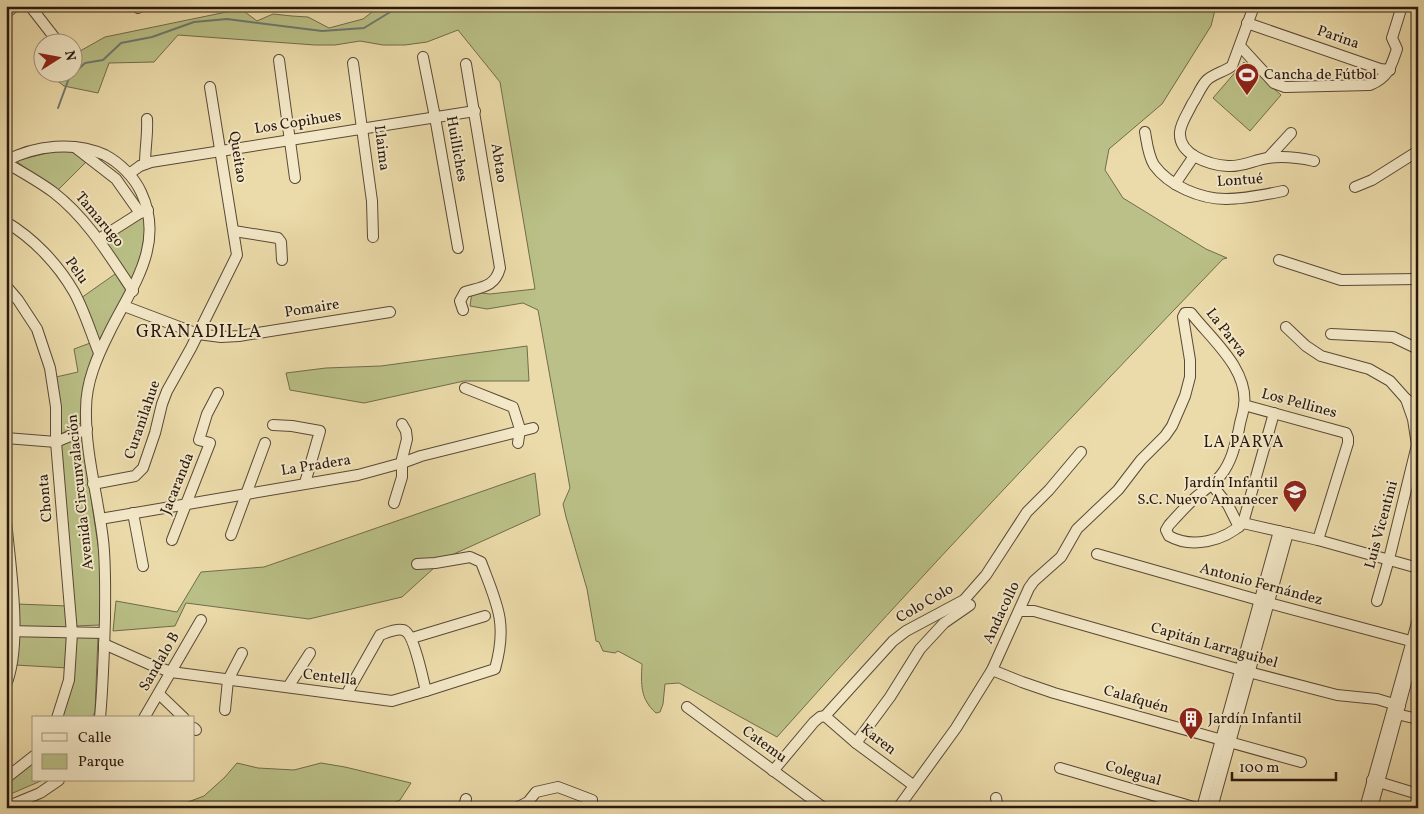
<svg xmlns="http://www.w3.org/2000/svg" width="1424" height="814" font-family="Vollkorn,serif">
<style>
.green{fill:#bac087;stroke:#716c4b}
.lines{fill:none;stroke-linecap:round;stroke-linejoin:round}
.stream{stroke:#6d7971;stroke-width:2}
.minor-casing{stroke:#594936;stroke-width:12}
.minor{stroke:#f3e8c8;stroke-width:10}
.labels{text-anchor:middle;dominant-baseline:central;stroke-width:4;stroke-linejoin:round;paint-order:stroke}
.street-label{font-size:15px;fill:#28180f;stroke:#f3e8c8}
.poi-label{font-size:15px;fill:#28180f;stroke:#f3e8c8;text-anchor:start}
.neighbourhood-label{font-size:16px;letter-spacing:1px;fill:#28180f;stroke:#f3e8c8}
.quarter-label{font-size:18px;letter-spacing:1px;fill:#28180f;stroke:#f3e8c8}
</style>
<rect width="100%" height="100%" fill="#ecdbaa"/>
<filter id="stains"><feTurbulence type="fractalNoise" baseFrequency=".004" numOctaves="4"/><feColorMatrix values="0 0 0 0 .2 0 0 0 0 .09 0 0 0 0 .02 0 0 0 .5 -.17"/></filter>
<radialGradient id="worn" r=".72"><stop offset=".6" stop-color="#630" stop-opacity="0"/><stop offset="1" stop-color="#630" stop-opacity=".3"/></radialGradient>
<g class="green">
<path d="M380,6H1216L1211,26L1162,104L1109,149L1105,170L1123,198L1206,249L1227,258L1223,259C1072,416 922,574 777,737L679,683L665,684L663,704L660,712L656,713C640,699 641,684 642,664L618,651L615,653L603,651L599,642L596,641L587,589L566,517L563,504L570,488L538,310L523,303L487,309L470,306L472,292L490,294L535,289L500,82L458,30L427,42L405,45H383L360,41L335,45H315L178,35L154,62L109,63L98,93L64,86L47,73L72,72L73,55L105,37L241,9L257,21L273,14L292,16L308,17L329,28L363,19Z"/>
<path d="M1244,62L1281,95L1250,131L1213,98Z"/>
<path d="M76,149L89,159L57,191L16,161L51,152Z"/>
<path d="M140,216L145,218L146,237L131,286L102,241Z"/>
<path d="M118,272L129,289L98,342L81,298Z"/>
<path d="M93,342L95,351L85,378L83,422L59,435L56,377L78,372L74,349Z"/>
<path d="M527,346L529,381H464L364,403L290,390L286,373L326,368L381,366Z"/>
<path d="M81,431L101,565L100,625L75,626L60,441Z"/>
<path d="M535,473L540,515L445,558L402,597L309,619L186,603L175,626L113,631L116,601L177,612L201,572L264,567Z"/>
<path d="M17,604L68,606L69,630L15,628Z"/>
<path d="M16,634L68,635V668L15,665Z"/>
<path d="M77,635L98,636L95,712L92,718H59L74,641Z"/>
<path d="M34,758V780H43L6,796V780Z"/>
<path d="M237,763L258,768L294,770L321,763L345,767L411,783L400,800L383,808H172L204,796L225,777Z"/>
</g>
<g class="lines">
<path class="stream" d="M58,108L69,78L85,63L103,60L121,43L152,37L194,22L227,19L322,31L364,28L400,6"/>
<defs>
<g id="minor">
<path d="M30,6L58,42"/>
<path d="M137,6L138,8"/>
<path d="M1254,6L1232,66C1224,72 1212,74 1206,81C1200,88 1197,97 1192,104C1188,113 1181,122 1180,132C1178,155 1210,165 1228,166C1242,167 1254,160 1268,158C1282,156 1300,158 1314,161"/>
<path d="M6,13L15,6"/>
<path d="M1247,23L1380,69L1390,70"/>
<path d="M1240,46L1274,83L1285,87L1370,85C1389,77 1391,66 1397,49L1392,38L1402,6"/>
<path d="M423,57L435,117L458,248"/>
<path d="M279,60L295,178"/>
<path d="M353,63L372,201L373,237"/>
<path d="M1145,132C1147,143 1148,155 1154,165C1169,186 1201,199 1226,199C1245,199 1264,195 1283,191"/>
<path d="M76,148L116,179L140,213L148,210"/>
<path d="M1269,157L1291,133"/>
<path d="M6,161C35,145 75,141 105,155C120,163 134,177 141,192C166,245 131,288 109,333C97,357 86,382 86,409C85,453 98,496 103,540C106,566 105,593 105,619C104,652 103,685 100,718"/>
<path d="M6,163C22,172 38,181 53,192C87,218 109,255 133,291"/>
<path d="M145,164C145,148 148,134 147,119"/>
<path d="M129,174L140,166L151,162L475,111"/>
<path d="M1175,184L1194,156"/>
<path d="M1355,187L1372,180L1418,151"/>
<path d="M6,222C33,238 58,264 74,292C84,310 91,333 99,353"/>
<path d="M234,231L278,238L281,242L282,260"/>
<path d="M99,239L140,213"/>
<path d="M1279,260L1341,280L1418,279"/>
<path d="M6,286L18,300L37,329L50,368L56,407V442L72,633L69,680L57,718"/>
<path d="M124,306L198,334L221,337L239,336L390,312"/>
<path d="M463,310L460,301L465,292C482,287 495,287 500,268L466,64"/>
<path d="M1286,327L1306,346L1321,356L1369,369L1390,381L1406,399L1418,407"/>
<path d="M1331,334L1393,337L1418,349"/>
<path d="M465,388L513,407L520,429L518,443"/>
<path d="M1244,405L1346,433L1348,438V443L1318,540"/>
<path d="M273,425L292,426L320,431L305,483"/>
<path d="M6,438L56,442L87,429"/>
<path d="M93,484L135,476L143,468L155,433L162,404L167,391L191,348L237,255L210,87"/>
<path d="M1212,485L1228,505L1239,527"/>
<path d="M394,503L402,477V459L407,439L406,431L402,424"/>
<path d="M133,513L143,566"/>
<path d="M100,519L358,475L402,463L421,456L533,428"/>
<path d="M6,520C10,566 23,643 6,685"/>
<path d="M1243,523L1274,413"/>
<path d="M231,535L265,443"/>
<path d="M172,540L210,443L199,440L207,414L218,393"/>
<path d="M1097,554L1269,603L1418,643"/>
<path d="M1377,601L1389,559L1417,445L1413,419L1406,399"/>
<path d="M1020,611H1034L1241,670L1337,695L1377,699L1400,706"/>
<path d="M6,631L104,633"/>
<path d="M412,638L485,616"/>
<path d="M104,644L149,664L171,672L392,701L426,691L495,669C508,623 497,604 481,562L470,557L435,563L417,564"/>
<path d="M992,670L1022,682L1054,693L1301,762"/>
<path d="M288,687L310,653"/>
<path d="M159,694L184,718"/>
<path d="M346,695L380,635C386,633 396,628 403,630C414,632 423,680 426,691"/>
<path d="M687,707L824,808"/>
<path d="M225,710L228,680L242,653"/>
<path d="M1392,713L1418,719"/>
<path d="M825,716L856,743L913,785"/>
<path d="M144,718L201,620"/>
<path d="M194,728L196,730"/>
<path d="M856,743L890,697L920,649L944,623L970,605"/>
<path d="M1060,768L1197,808"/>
<path d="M773,771L814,722L820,717L825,716L893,641L906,631L964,600L986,575L1027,512L1049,490L1081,452"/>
<path d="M6,778L34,756"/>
<path d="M1372,780L1418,794"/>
<path d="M996,798L998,808"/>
<path d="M466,799L464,806L467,808"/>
<path d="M6,807L40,793L59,780"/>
<path d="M516,808L528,802L536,792L558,787L592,800L591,808"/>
<path d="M898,808L956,728L992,670L1029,588L1034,581L1061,557L1077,529L1118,490L1141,460L1165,436L1172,426L1185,396L1190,377V360L1183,317L1185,313H1191C1211,339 1249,369 1244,406C1243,414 1240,421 1239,429C1235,445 1232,461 1221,475C1214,484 1204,490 1196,497C1186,506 1178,515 1169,525L1166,530L1169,536C1192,549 1224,541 1243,523L1318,540L1418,568"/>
<path d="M1202,808L1279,531"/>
<path d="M1212,808L1288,533"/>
<path d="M1365,808L1418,619"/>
<path d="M1372,808L1413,657"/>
</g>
</defs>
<use href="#minor" class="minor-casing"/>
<use href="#minor" class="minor"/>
</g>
<defs>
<symbol id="stadium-pin" viewBox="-11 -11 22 30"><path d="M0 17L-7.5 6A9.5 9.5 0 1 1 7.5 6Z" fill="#8f2418" stroke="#f3e8c8"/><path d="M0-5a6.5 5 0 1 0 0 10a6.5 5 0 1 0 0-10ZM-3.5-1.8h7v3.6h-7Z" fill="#fff"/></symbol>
<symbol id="school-pin" viewBox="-11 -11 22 30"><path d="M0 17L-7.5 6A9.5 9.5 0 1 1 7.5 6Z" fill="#8f2418" stroke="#f3e8c8"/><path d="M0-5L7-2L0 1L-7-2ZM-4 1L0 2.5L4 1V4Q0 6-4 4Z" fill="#fff"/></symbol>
<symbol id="building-pin" viewBox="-11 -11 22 30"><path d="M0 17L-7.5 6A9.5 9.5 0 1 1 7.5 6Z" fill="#8f2418" stroke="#f3e8c8"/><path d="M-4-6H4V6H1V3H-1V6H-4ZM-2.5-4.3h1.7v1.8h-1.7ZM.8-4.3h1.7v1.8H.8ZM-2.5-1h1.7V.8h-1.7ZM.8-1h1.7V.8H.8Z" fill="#fff"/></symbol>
</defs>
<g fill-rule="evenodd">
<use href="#stadium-pin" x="1233" y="61" width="28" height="38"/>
<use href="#school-pin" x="1281" y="478" width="28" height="38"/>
<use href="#building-pin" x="1177" y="705" width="28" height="38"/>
</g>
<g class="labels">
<g class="street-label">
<text transform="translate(1338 38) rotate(19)">Parina</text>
<text transform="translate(298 123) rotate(-9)">Los Copihues</text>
<text transform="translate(381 148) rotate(83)">Llaima</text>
<text transform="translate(456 149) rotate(80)">Huilliches</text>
<text transform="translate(237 157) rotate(81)">Queitao</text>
<text transform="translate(498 163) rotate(81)">Abtao</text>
<text transform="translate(1240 181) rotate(-4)">Lontué</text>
<text transform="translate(99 220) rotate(50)">Tamarugo</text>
<text transform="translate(76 271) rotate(55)">Pelu</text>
<text transform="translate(312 309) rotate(-9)">Pomaire</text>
<text transform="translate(1226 333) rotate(52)">La Parva</text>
<text transform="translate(1299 404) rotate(15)">Los Pellines</text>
<text transform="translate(143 420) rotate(-71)">Curanilahue</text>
<text transform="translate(316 466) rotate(-9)">La Pradera</text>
<text transform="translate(178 484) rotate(-68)">Jacaranda</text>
<text transform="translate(81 492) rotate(-96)">Avenida Circunvalación</text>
<text transform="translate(46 498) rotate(-95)">Chonta</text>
<text transform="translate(1382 525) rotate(-75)">Luis Vicentini</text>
<text transform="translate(1261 585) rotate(15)">Antonio Fernández</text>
<text transform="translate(925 604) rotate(-30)">Colo Colo</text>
<text transform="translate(1002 613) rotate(-65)">Andacollo</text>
<text transform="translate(1214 646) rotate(16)">Capitán Larraguibel</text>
<text transform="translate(160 662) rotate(-60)">Sandalo B</text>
<text transform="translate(330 678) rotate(7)">Centella</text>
<text transform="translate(1136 700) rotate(16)">Calafquén</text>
<text transform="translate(878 740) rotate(38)">Karen</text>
<text transform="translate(764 745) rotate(36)">Catemu</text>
<text transform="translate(1133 774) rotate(16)">Colegual</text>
</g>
<g class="poi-label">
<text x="1264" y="75">Cancha de Fútbol</text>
<text x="1278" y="483" text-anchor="end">Jardín Infantil<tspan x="1278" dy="17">S.C. Nuevo Amanecer</tspan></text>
<text x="1208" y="719">Jardín Infantil</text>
</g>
<g class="neighbourhood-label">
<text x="1244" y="443">LA PARVA</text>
</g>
<g class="quarter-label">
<text x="199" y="332">GRANADILLA</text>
</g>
</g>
<rect width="1424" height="814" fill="none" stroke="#ecdbaa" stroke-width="25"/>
<rect x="8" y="8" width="1409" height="799" fill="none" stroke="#28180f" stroke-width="2.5"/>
<rect x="12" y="12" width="1399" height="789" fill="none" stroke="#28180f"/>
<rect x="32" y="716" width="162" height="65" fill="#f3e8c8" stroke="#a2957e"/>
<rect x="42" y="733" width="25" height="8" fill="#f3e8c8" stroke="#a2957e"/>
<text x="78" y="742" font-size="15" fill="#28180f">Calle</text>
<rect x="42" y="754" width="25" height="15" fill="#bac087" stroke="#a2957e"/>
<text x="78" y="766" font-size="15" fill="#28180f">Parque</text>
<g transform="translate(58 58) rotate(79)"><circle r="24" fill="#f3e8c8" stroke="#a2957e"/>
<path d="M0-4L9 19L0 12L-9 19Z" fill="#8f2418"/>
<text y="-8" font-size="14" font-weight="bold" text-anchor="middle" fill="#28180f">N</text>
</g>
<path d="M1232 772v8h104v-8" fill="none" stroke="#28180f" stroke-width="2.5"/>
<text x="1239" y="772" font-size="15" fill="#28180f" stroke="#f3e8c8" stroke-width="4" paint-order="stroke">100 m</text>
<rect width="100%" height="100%" filter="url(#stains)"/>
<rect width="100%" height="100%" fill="url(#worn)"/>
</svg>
